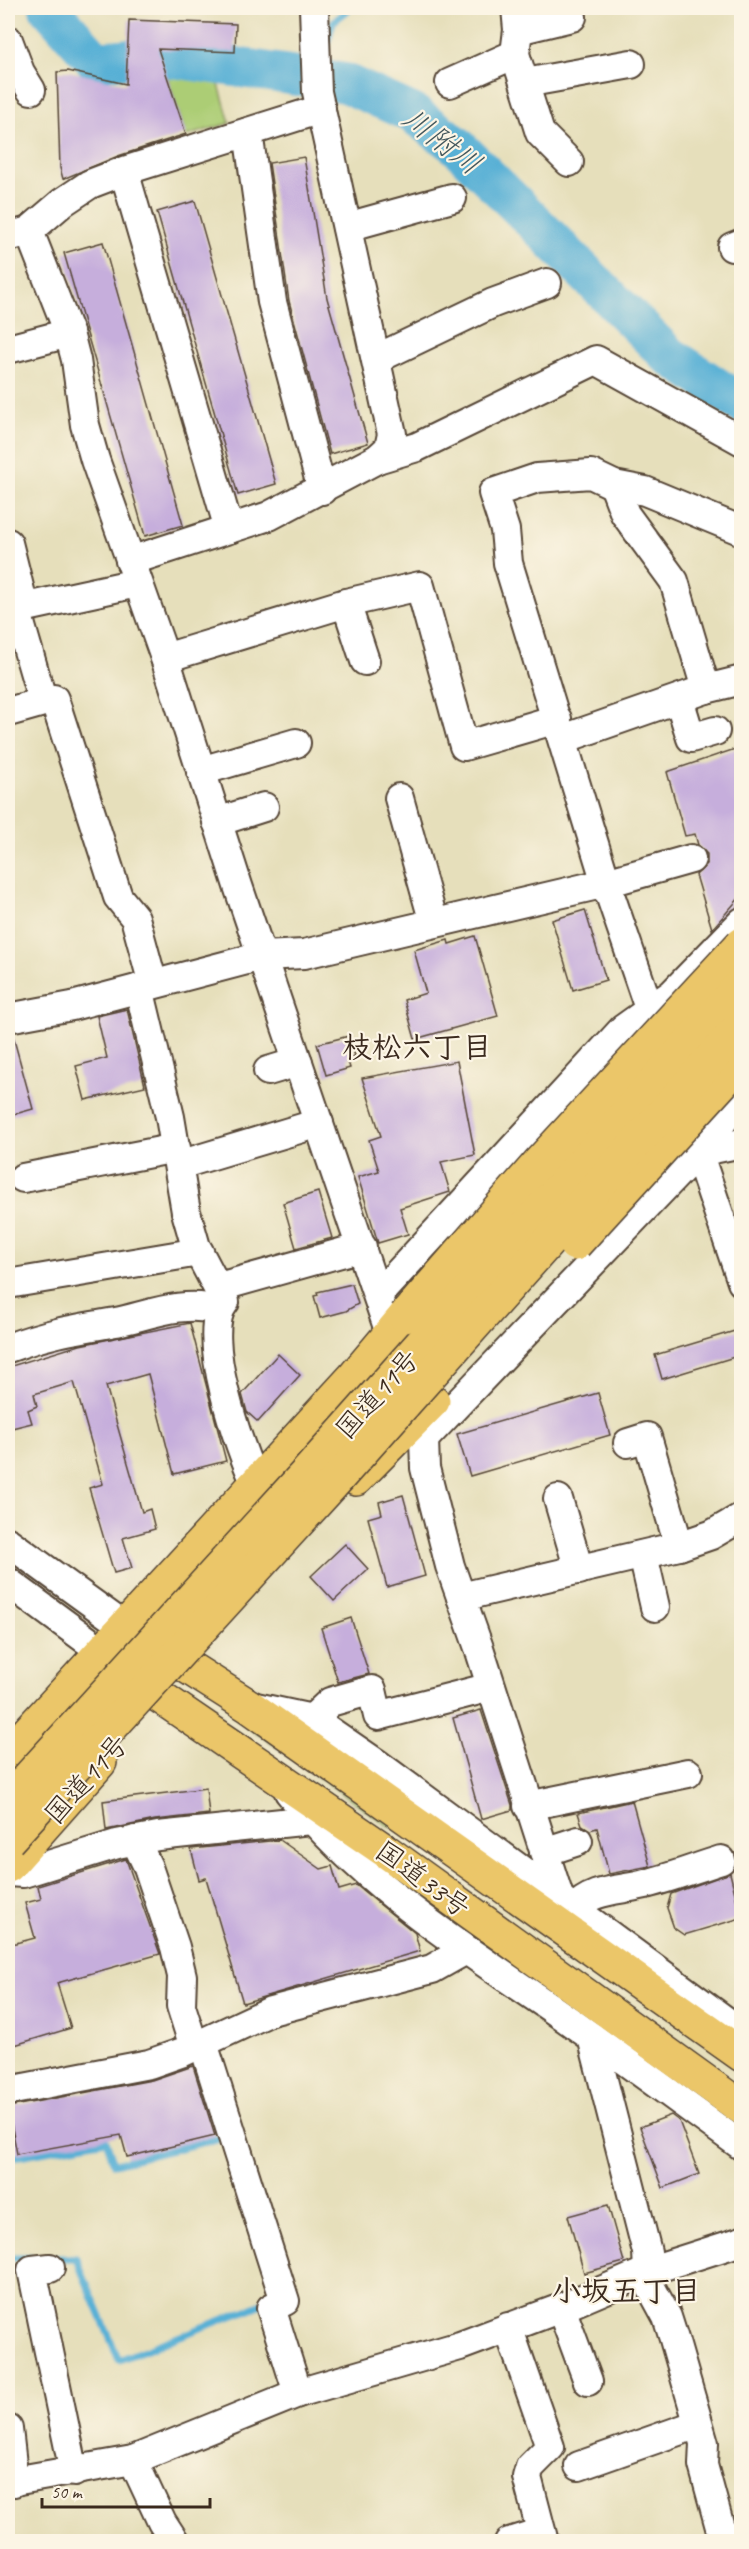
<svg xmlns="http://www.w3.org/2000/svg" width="749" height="2549" font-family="Caveat,'Klee One',sans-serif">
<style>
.green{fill:#accd75;stroke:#747c4a;stroke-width:1.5}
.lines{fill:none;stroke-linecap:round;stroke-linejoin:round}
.stream{stroke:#58b0d5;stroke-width:7}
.river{stroke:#58b0d5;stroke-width:40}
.building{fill:#c6aedc}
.minor-casing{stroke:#554536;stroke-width:32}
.highway-casing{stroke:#554536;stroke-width:36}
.minor{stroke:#fff;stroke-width:28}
.highway{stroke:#ebc669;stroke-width:33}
.highway-bridge-casing{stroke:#554536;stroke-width:36;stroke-linecap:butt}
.highway-bridge{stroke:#ebc669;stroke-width:33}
.labels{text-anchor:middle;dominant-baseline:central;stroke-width:4.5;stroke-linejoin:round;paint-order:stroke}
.street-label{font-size:28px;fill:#3b2a1e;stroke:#fcf5e5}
.water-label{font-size:30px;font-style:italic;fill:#45595e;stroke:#fcf5e5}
.neighbourhood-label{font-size:30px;font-weight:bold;fill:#3b2a1e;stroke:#fcf5e5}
</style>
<rect width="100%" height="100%" fill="#fcf5e5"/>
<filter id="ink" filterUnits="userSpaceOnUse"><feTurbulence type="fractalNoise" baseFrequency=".0167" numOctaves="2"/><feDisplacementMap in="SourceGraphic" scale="12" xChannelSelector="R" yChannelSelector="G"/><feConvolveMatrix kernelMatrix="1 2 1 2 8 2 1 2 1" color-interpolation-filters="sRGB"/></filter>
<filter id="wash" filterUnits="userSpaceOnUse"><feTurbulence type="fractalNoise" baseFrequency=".008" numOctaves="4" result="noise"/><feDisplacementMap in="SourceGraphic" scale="24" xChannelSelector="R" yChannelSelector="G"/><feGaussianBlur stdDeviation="1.35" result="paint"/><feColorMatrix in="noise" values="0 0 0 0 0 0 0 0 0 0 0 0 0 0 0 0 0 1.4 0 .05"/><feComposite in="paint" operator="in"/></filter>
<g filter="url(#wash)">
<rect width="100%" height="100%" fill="#e6dfbb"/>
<g class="green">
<path d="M167,76L218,81L230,123L186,136Z"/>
<path d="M252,1722L396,1822L391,1828L248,1727Z"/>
</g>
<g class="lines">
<g class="stream">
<path d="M328,41L333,22L351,8"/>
<path d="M727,1864L742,1861"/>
<path d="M8,2158L106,2140L114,2164L225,2137"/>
<path d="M8,2258H32"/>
<path d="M52,2258H76L119,2360L265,2303"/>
</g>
<path class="river" d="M49,8L96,61L159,56L345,83L412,113L456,145L668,355L742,404"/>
</g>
<g id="blocks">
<g class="building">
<path d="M129,20L236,24L235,52L158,49L186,134L118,156L63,179L60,168L57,72L68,71L126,84Z"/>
<path d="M304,157L327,298L368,443L330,454L289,301L269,163Z"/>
<path d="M195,201L276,484L238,495L157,212Z"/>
<path d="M103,242L183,525L145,536L64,253Z"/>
<path d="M741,747V896L712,929L696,875L707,864V854L698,845L695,834L685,836L667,772Z"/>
<path d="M585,910L606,980L573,990L552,920Z"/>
<path d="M475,936L498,1016L415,1039L404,1000L426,993L414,950L448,940L449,944Z"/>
<path d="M127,1009L145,1086L85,1100L76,1066L107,1058L97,1016Z"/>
<path d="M13,1036L33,1109L8,1116V1037Z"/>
<path d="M349,1036L355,1056L347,1058L350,1068L326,1075L317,1044Z"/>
<path d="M457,1061L475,1155L441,1162L450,1192L400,1208L408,1234L378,1243L358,1177L379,1171L369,1140L381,1136L362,1078Z"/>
<path d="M318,1192L332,1238L296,1248L283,1203Z"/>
<path d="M352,1284L358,1304L346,1311L320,1318L314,1296L318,1295L317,1292Z"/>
<path d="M190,1323L226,1461L174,1474L148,1374L106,1386L142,1512L150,1509L155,1529L123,1538L132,1568L114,1573L89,1488L103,1484L74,1382L34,1394L37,1406L28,1410L32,1423L8,1429V1367L80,1345Z"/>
<path d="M738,1330L741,1355L662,1379L655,1355Z"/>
<path d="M278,1354L300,1375L258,1422L247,1412L242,1394Z"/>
<path d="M598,1393L610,1435L470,1476L457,1434Z"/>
<path d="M403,1495L425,1576L387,1587L368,1518L382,1514L379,1502Z"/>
<path d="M345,1544L368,1569L334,1601L311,1576Z"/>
<path d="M351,1618L369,1674L338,1682L321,1628Z"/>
<path d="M481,1710L512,1805V1810L481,1819L453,1718Z"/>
<path d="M206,1788L209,1814L155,1820L106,1830L103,1801Z"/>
<path d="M632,1801L650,1866L609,1874L597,1828L590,1830L582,1825L578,1813Z"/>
<path d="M280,1840L321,1869L332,1866L339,1890L356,1885L415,1933L420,1951L243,2003L206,1878L199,1880L191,1849Z"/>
<path d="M126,1859L160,1954L57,1983L71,2028L8,2047V1945L35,1938L25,1903L41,1899L38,1886Z"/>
<path d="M730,1873L741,1918L684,1935L674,1928L667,1908L671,1894Z"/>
<path d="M193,2066L215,2136L127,2157L121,2135L17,2154L8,2107L152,2080Z"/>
<path d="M671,2115L679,2121L699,2174L663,2188L640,2127Z"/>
<path d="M608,2205L624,2262L584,2273L568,2216Z"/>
</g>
</g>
</g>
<g filter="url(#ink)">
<use href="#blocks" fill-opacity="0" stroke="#554536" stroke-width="1.5"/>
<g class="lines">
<defs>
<g id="minor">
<path d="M516,8L518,30L515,54L540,133L569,162"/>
<path d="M518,30L572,17"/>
<path d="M8,40L20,72L31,90"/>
<path d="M450,83L515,54"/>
<path d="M525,83L631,64"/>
<path d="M248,132L272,302L322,490"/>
<path d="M124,171L229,529"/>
<path d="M347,227L452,198"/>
<path d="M29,231L63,202L90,184L124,171L321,109"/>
<path d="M8,237L29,231L69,333L76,360L85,425L95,460L165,658L238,886L396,1351"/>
<path d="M732,247L742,243"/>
<path d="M8,349L69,333"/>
<path d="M376,359L493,303L547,283"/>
<path d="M377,459L417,447L596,360L742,441"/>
<path d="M614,485L625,514L674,581L706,689"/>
<path d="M8,543L24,607"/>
<path d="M130,561L269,516L377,459L389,448L392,434L317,92L314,8"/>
<path d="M346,603L365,661"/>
<path d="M16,609L43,702"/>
<path d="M8,611L137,583"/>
<path d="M165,658L346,603L420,586L464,746L557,719"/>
<path d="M679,699L691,738L715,731"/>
<path d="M8,712L54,699L118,897L135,918L153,984"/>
<path d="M563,739L706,689L742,680"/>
<path d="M201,771L296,743"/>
<path d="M399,798L434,923"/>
<path d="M217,822L264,807"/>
<path d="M139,988L170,1117L186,1212L196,1247L225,1302C198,1332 240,1450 256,1484"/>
<path d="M8,1018L72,1006L262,956L304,954L606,883L691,859"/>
<path d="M664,1052L606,883L508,563L505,530L493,493L537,478L591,474L614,485L645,491L742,531"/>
<path d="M268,1071L298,1062"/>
<path d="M681,1102L742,1282"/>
<path d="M698,1152L742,1143"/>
<path d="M179,1165L319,1123"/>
<path d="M23,1178L176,1148"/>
<path d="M8,1284L199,1252"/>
<path d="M219,1287L362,1247"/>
<path d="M378,1295L623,1029L672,994L742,922"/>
<path d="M8,1348C48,1333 75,1329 116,1322C149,1315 184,1300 217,1310"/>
<path d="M411,1397L424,1439L425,1468L450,1566L479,1648L560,1900"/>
<path d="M424,1439L698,1152L742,1097"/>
<path d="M628,1443L647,1437L679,1546"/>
<path d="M558,1499L579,1570"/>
<path d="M8,1542L125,1627"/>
<path d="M643,1555L655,1607"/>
<path d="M8,1582L103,1652"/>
<path d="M461,1597L679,1546L711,1535L742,1517"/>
<path d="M251,1706L312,1719L376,1763L742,2033"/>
<path d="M312,1719L330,1702L372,1690L378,1716L491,1687"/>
<path d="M289,1792C359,1879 444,1935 535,1997C605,2045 673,2096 742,2146"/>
<path d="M528,1806L688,1773"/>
<path d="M135,1840L148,1867L175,1947L182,1976L181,2006L194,2047"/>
<path d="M544,1852L578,1841"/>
<path d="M8,1872L23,1873L117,1844L158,1836L311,1820"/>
<path d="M573,1910C592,1889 616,1891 641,1885C668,1879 695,1868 721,1860"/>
<path d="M592,2037L647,2252L648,2271"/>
<path d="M203,2043L285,2301L271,2308L298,2393"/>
<path d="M8,2091L149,2064L183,2052L271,2011L432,1969L464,1951"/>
<path d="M50,2268L32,2270L74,2472"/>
<path d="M643,2273L667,2317L674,2339L704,2443L703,2465L724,2542"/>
<path d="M561,2308L588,2381"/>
<path d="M508,2327L550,2447L530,2467L527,2477L544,2542"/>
<path d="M8,2429L14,2482"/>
<path d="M133,2460L162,2522L175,2542"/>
<path d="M579,2466L698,2424"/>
<path d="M8,2482L133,2460L298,2393L460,2346L561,2308L648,2271L742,2241"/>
<path d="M509,2542L541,2532"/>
</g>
<g id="highway">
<path d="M356,1479L433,1401"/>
<path d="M125,1627L249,1706L742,2055"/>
<path d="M103,1652L159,1696L387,1852L742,2108"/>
<path d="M8,1754L352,1379L405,1316"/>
<path d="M8,1866L100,1762"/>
</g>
</defs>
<use href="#minor" class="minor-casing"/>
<use href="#highway" class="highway-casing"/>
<use href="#minor" class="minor"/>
<use href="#highway" class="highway"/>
<defs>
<g id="highway-bridge">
<path d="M575,1244L742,1061"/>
<path d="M405,1316L538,1164L742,944"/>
<path d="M8,1800L311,1468L742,983"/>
<path d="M8,1840L331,1486L742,1024"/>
</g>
</defs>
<use href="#highway-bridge" class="highway-bridge-casing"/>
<use href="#highway-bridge" class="highway-bridge"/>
</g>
</g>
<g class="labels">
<g class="street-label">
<text transform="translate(377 1394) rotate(-48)">国道11号</text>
<text transform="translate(86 1779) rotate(-48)">国道11号</text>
<text transform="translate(423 1879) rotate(36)">国道33号</text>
</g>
<g class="water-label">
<text transform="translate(442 141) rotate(37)">川附川</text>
</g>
<g class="neighbourhood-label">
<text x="417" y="1047">枝松六丁目</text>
<text x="626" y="2291">小坂五丁目</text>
</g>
</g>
<rect width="749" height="2549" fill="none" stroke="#fcf5e5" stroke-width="30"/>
<path d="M42 2498v9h168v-9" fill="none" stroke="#3b2a1e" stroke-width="3"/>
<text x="51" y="2498" font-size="18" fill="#3b2a1e" stroke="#fcf5e5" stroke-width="4.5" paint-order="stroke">50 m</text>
</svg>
